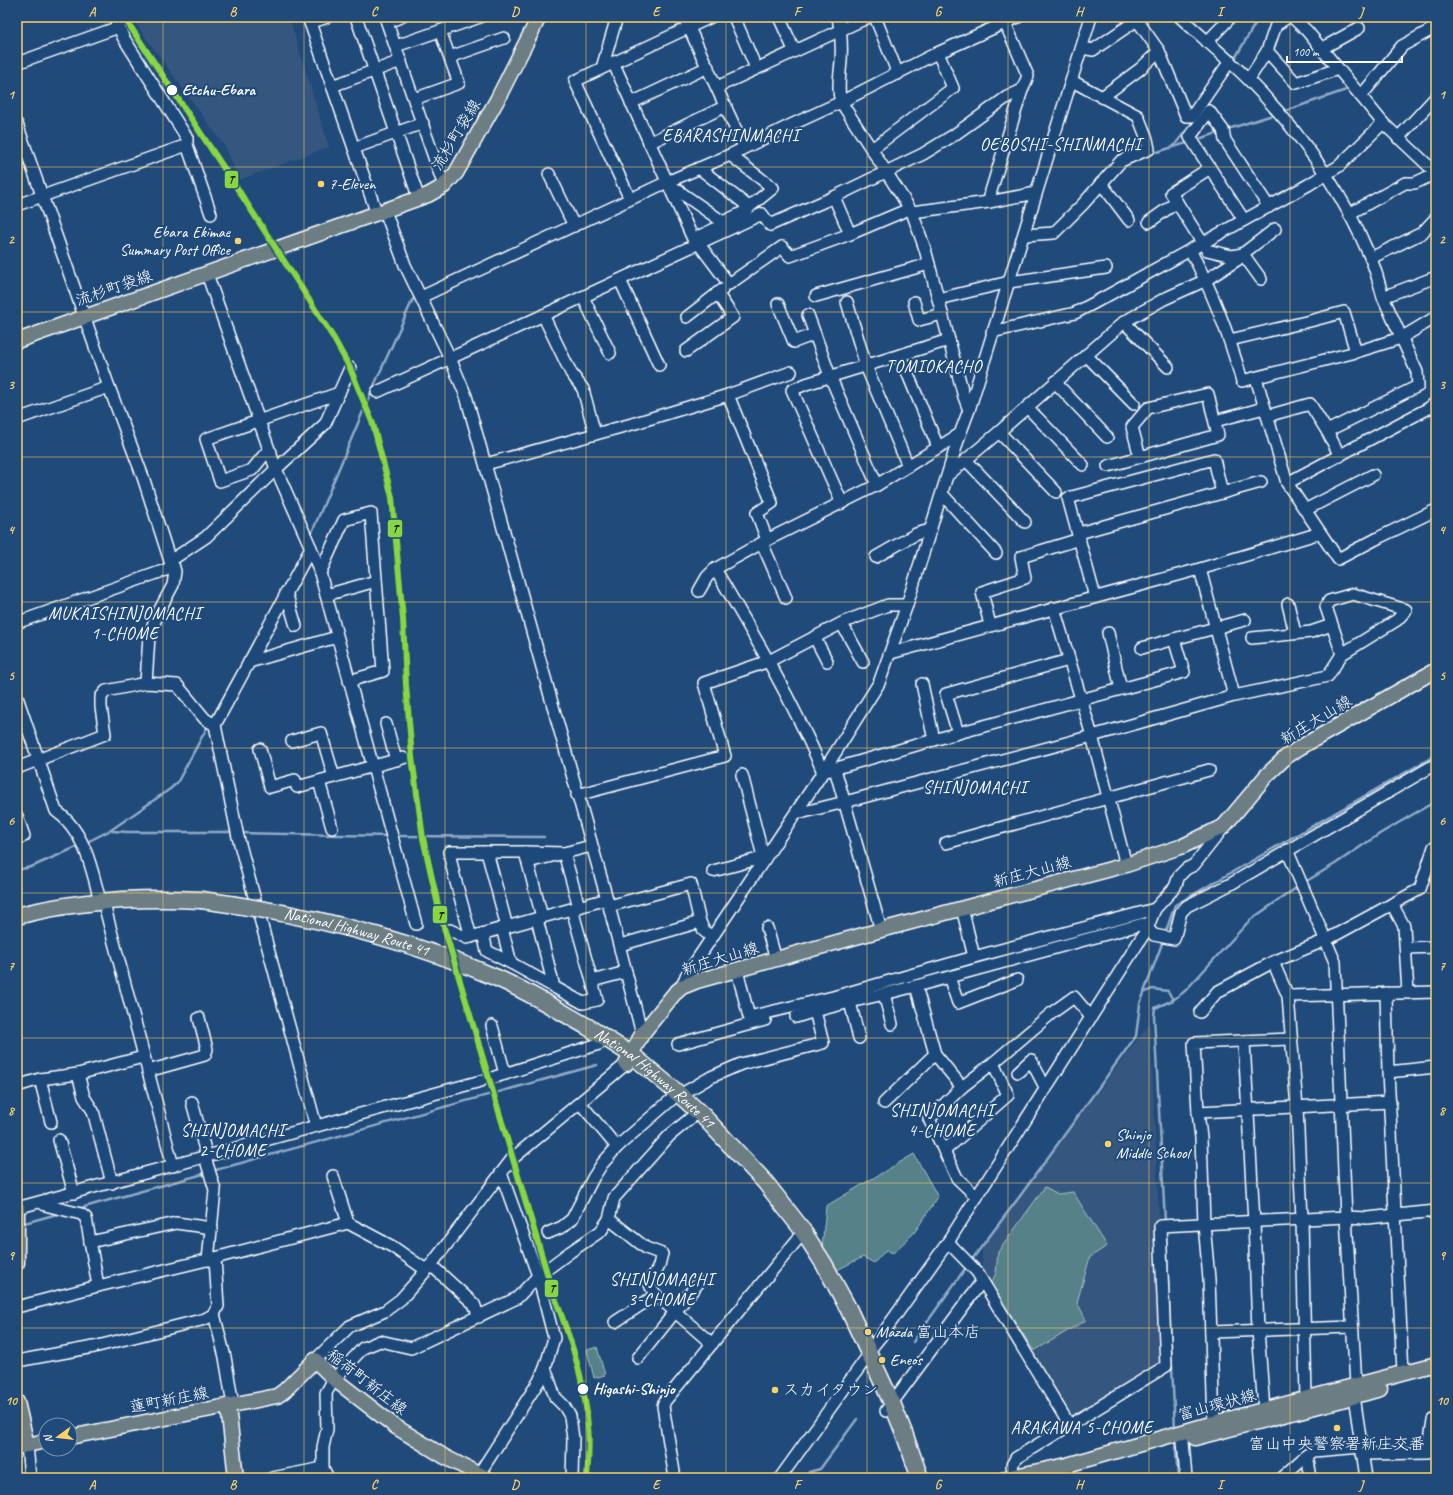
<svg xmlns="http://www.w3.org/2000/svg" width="1453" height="1495" font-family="Caveat,'Klee One',sans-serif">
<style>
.built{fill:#36577f}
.green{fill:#568189;stroke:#aac0c4}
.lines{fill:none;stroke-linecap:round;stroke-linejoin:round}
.stream{stroke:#91abc7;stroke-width:2.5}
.minor-casing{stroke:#fff;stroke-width:14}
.major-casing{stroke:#fff;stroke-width:17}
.highway-casing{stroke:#fff;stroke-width:19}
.minor{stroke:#1f4a7a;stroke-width:11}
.major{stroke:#6c7e84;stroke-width:14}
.highway{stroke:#6c7e84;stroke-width:16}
.highway-bridge-casing{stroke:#fff;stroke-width:19;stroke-linecap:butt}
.highway-bridge{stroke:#6c7e84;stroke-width:16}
.rail-1-casing{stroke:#1f4a7a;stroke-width:9}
.rail-1{stroke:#88d642;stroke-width:6}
.grid{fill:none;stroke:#ffd166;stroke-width:1;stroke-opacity:0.55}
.stop-dot{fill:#fff;stroke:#1f4a7a;stroke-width:1.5}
.poi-dot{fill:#ffd166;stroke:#1f4a7a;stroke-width:1.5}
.labels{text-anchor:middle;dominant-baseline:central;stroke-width:4;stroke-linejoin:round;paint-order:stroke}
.stop-label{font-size:16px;font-weight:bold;fill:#fff;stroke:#1f4a7a;text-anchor:start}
.street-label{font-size:16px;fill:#fff;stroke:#1f4a7a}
.poi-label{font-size:16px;fill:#fff;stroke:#1f4a7a;text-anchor:start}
.neighbourhood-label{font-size:17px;letter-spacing:1px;fill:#fff;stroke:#1f4a7a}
.line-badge{stroke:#1f4a7a;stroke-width:1.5}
.pale-badge-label{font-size:11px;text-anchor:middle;font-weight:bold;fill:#111}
.neatline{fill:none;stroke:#ffd166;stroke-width:1.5}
.grid-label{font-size:13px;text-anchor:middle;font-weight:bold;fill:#ffd166}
</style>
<rect width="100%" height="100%" fill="#1f4a7a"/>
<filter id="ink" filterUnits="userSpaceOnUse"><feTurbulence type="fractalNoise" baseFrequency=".025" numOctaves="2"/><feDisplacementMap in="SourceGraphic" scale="8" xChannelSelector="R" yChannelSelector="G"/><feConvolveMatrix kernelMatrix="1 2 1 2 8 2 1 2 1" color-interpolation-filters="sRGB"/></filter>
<g filter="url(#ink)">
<g class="built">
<path d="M131,17H289L329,147L239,180L226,148Z"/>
<path d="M1150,1023L1166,1366L1071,1423L982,1281V1246Z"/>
</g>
<g class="green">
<path d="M914,1154L938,1197L914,1233L893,1253L886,1250L874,1263L863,1257L837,1270L822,1247L826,1206Z"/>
<path d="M1045,1187L1058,1194L1073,1192L1107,1246L1090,1257L1077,1302L1086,1320L1034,1351L991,1284L996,1273L998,1252Z"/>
<path d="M597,1347L605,1375L594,1378L587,1350Z"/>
</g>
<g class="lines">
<g class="stream">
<path d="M1234,60L1259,17"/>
<path d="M1201,112L1211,98"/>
<path d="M1282,112L1346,90"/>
<path d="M1225,130L1276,114"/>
<path d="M1195,140L1221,132"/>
<path d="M1173,147L1195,119"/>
<path d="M1157,152L1190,142"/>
<path d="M310,537L372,390L413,299"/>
<path d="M211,720L258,635"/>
<path d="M112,831L128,832H233"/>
<path d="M240,833L389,836"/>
<path d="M394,836L544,837"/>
<path d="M85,843L111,830L170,789L177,783L209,724"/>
<path d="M17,870L31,867L79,846"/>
<path d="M1305,882L1335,864L1381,833L1436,801"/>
<path d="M1165,934L1175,905L1436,755"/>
<path d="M1144,992L1163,941"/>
<path d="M483,1084L496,1081"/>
<path d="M212,1171L597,1065"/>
<path d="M77,1209L207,1173"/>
<path d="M1165,1222L1154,1016L1155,1008L1173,1000L1185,991L1250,920L1299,886"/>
<path d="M21,1224L61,1213"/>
<path d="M1166,1237L1175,1430"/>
<path d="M970,1262L1020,1196L1136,1036L1140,1004L1144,993L1152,989L1168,991L1173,1000"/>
<path d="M913,1342L967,1266"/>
<path d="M1175,1439L1178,1478"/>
<path d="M809,1472L820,1469L857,1419"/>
<path d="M1435,1478L1436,1460"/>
</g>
<defs>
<g id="minor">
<path d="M115,17L123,37L187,138V145L211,214"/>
<path d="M308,17L377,214"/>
<path d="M356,17L419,199"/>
<path d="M385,17L444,186"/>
<path d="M684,17L744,147"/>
<path d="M734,17L756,68"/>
<path d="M779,17L794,50"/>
<path d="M838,17C841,31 842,46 841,61C840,75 837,89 841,102L912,212L925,249L964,397L969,410"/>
<path d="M875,17L898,74"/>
<path d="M1180,17C1203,38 1227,58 1249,80C1300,132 1342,190 1370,257C1376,269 1379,284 1383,297"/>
<path d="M1288,17L1276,25L1267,51L1296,83L1338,69"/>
<path d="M1292,17L1307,31L1383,123L1436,173"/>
<path d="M1430,17L1436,25"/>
<path d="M387,22L401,17"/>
<path d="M310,23L327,17"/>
<path d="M1207,42L1228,20"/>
<path d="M396,46L480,17"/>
<path d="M1082,48L1093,50L1137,20L1159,51L1140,69L1102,97"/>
<path d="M1321,49L1359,28"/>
<path d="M1159,51L1186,116H1192L1230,61"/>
<path d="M450,57L504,38"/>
<path d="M613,62L693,239L721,226L723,222L742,213L773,188L730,155"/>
<path d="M17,63L119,27"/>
<path d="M602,68L617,17"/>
<path d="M1249,79L1267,51"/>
<path d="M332,86L401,61"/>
<path d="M717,87L869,17"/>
<path d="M1361,96L1402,46L1436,27"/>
<path d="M414,99L459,83L440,31"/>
<path d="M631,103L708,67"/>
<path d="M17,124L109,387L143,477L170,561L175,571L173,585L159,611L149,636L146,683"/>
<path d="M1398,138L1436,97"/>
<path d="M649,143L726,106"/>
<path d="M354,148L423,123"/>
<path d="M872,149L953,88L938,53"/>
<path d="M699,168L749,207"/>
<path d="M1210,168L1190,137L1209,111L1223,130L1225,140L1269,207"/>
<path d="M549,174L574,226"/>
<path d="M667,183L723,222"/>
<path d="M1101,183L1129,220"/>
<path d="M834,197L850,234L909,209"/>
<path d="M630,199L575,81L711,17"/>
<path d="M989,202L991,191L1022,90L1028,76L1003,18"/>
<path d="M17,205L187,145"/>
<path d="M385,211L405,265L450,358L466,396L609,906L642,1034"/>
<path d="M912,212L989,202L1036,193"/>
<path d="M1349,214L1405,183H1415L1436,173"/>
<path d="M1244,220L1210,168L1171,193L1207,250L1232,256L1243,254L1261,279"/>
<path d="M1149,222L1177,202"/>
<path d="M1024,235L1054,233L1083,204L1121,161L1149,149L1147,139L1138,116L1072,81"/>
<path d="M699,244L729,284L782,247L790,256L850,234"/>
<path d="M1190,250C1213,292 1229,335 1242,381L1356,352L1401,338L1436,317"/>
<path d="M1371,258L1422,233L1436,218"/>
<path d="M207,274L276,469L311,548L320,573L416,924"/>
<path d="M620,280L659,365"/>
<path d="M816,296L929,264"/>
<path d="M421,297L667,182L730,155L793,124L841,102L933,55L1018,17"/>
<path d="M583,297L610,353"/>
<path d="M938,299L1009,282L1106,268"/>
<path d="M847,302L866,366L908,466"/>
<path d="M914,302L919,320L942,314"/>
<path d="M778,304L794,342L815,334"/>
<path d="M543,315L571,373L583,389L595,434"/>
<path d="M808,315L830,376L877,485"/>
<path d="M687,317L722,290"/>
<path d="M1124,322L1168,367"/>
<path d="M992,332L1075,313L1094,303L1308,185L1339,166L1383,123"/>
<path d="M1230,340L1310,321L1344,312L1356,352"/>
<path d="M686,351L733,317L717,293"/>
<path d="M900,355L938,447"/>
<path d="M1086,355L1134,404"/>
<path d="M1256,378L1287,483L1338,559L1380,537L1436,510"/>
<path d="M1055,382L1107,437"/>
<path d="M377,392L762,214L770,225L834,197L923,154L954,135L1007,97L1022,90"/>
<path d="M728,395L772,503L757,513L767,540L877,485L960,434"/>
<path d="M1027,407L1083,465"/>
<path d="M1267,416L1310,404L1327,431L1340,456"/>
<path d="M17,419L109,387"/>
<path d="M1215,421L1264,408"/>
<path d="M1327,431L1418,386L1417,372L1383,297L1436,277"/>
<path d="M999,432L1056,492"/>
<path d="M271,452L265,454L252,470L220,481L206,439L339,393"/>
<path d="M966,460L1025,522"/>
<path d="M486,464L632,424L728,395L791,372"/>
<path d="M1108,466L1218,435L1208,394L1148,408L1132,427L1140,457"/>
<path d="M948,475L999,432L1124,322L1164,299L1206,280L1237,260L1245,252L1275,229"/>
<path d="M1287,483L1429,408L1436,402"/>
<path d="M942,494L996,553"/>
<path d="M842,503L792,390L806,384L949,340"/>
<path d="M1305,510L1373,475"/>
<path d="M1079,533L1261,482"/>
<path d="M762,543L786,598"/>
<path d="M311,548L215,725L238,837L316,1126"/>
<path d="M876,557L916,534L930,530"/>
<path d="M170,561L206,537L276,469L325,424L350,368"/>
<path d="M715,569L767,540"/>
<path d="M1200,569L1234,696"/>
<path d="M320,573L344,520L371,513L383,671L349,681"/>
<path d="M699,591L707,577L715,569C754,635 793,701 823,772L958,733L1184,672L1174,639L1245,620"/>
<path d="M286,592L296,626"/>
<path d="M326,595L376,581"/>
<path d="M1095,597L1068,498L1214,459L1222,493"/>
<path d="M1288,604L1295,633"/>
<path d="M1054,608L1092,736L1126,865"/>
<path d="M17,617L19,622L174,567"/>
<path d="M842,624L863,662"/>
<path d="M990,625L982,592L1025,578L1021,557L1080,539"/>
<path d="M1108,633L1121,689"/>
<path d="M815,638L827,661"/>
<path d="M1252,638L1311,632L1332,625"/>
<path d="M1142,648L1174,639"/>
<path d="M891,653L1200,569L1320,533"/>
<path d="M249,662L337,637"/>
<path d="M922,684L934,740"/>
<path d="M17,697L56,811C85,831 92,870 100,901"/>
<path d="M386,724L396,760"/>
<path d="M958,733L946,694L1069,660"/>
<path d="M292,741L321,733L334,777"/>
<path d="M260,749L270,787L295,780L297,787L403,758"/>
<path d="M17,768L105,734L101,707V697L106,691L146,683L177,685L205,719L215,725"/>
<path d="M835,769L881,930"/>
<path d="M319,781L332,828"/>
<path d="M577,795L725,756L704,683L769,661L844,622L888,605H907"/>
<path d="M797,812H804L845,802L1092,736L1234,696L1328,676L1342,654L1397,620L1406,610L1353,594L1329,601L1326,607L1342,654"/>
<path d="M17,816L24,836L17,839"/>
<path d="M946,843L1209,770"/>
<path d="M1287,850L1335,962L1346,1217L1356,1385L1354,1396L1366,1478"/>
<path d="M487,852L507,927"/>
<path d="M525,852L564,853L528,862"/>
<path d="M713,871L758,859L764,860L742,775"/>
<path d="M1392,904L1404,926L1408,993"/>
<path d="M609,906L691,884L700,922L620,945"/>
<path d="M579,907L564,853L591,846"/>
<path d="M105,908L173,1166"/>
<path d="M962,908L974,957L1155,909"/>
<path d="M572,909L592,981L626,972"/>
<path d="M537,919L554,987L583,1003L597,1000L592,981"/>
<path d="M700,922L704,931L712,937"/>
<path d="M502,928L511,963L554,987"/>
<path d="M767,928L776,960"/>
<path d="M450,930L467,938L607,899"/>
<path d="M483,934L487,951L511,963"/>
<path d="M471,937L454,875L449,852H525L542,917"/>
<path d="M1406,948L1436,947"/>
<path d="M1273,962L1288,996L1297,1108L1302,1219L1306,1398"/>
<path d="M737,970L749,1017L833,997L974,957"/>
<path d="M949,977L1143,924L1154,935L1174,939L1181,912L1187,906L1229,885L1436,764"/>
<path d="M916,986L949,977L958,1003L1017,980"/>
<path d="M682,987L686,976L825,769L879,683L907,605L960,434L969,410L1091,17"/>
<path d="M1386,993L1388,1072L1403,1373"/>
<path d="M1288,996L1436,992"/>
<path d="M850,1002L884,994L892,1024"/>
<path d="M815,1011L850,1002L859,1038"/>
<path d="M1200,1012L1217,992L1273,962L1326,940L1420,889L1434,847L1436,846"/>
<path d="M492,1026L505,1074"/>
<path d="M1244,1042L1254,1222L1258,1330L1264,1410"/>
<path d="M678,1044L765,1020"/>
<path d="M935,1054L962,1087L929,1119L957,1178L977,1197"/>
<path d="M993,1063L1053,1012L1074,997L1091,1017"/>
<path d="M148,1071L205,1055L207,1049L199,1018"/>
<path d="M1018,1072L1031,1060L1046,1089"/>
<path d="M1388,1072L1436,1067"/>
<path d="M78,1074L84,1097L93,1111L112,1183"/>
<path d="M495,1077L599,1044"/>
<path d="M40,1079L51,1122"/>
<path d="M17,1086L40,1079L78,1074L143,1057"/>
<path d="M680,1095L711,1077L741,1064L823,1043L815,1011L796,1017"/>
<path d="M192,1102L207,1157"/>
<path d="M884,1103L935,1054L916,986L884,994"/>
<path d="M1198,1112L1390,1102"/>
<path d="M59,1140L74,1193"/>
<path d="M617,1147L672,1099"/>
<path d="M944,1151L1008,1095L993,1063L962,1087"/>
<path d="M205,1157L215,1190L208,1260"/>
<path d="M333,1176L348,1223"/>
<path d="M41,1202L45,1205L81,1214L86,1218L98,1286"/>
<path d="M17,1208L481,1081"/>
<path d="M609,1219L646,1248L662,1254C660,1259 660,1265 657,1270C649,1283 646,1281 656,1295L712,1344"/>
<path d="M548,1233L562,1227L572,1219L593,1178L602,1164L617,1147L580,1103"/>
<path d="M90,1242L176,1223L212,1228"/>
<path d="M948,1242L977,1272L1070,1426"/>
<path d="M431,1265L474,1304L479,1317"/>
<path d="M17,1307L98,1286L215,1258L348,1223L393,1247L426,1270"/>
<path d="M214,1314L225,1357L233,1405"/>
<path d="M615,1322L656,1295"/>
<path d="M1211,1332L1352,1327"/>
<path d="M868,1352L881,1336L948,1242L1147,929L1155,909L1175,887L1179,876L1186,869L1194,865L1223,828"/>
<path d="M638,1358L699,1282"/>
<path d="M315,1360L350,1326L385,1311L401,1299L431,1265L512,1159L626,1064"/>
<path d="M17,1361L94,1347L205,1319L214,1314L218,1306L215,1258"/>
<path d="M545,1368L555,1397L564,1406L570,1416L573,1439L572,1478"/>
<path d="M886,1411L982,1281"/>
<path d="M1214,1423L1209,1279L1204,1224L1201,1138L1198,1112L1194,1043L1291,1039"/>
<path d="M1183,1441L1186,1478"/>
<path d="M27,1445L30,1478"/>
<path d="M1362,1454L1428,1453L1433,1420L1436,1419"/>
<path d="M1307,1455L1311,1478"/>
<path d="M1067,1465L1069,1478"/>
<path d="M479,1474L539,1381L545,1368L554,1338L538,1276L501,1173"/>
<path d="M1014,1476L1012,1465L1016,1458L1166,1366L1160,1226L1346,1217L1367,1218L1436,1211"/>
<path d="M272,1478L323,1468"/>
<path d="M328,1478L323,1468V1447L327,1429L326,1393L334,1379L363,1348L380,1341L411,1348L517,1298L538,1276L570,1252L601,1231L609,1219L614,1198L669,1136L692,1117"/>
<path d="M675,1478L663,1406L665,1401L797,1240L804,1234"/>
<path d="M780,1478L864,1361"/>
<path d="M1281,1478L1307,1455L1314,1451L1361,1447"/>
</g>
<g id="major">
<path d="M17,341L428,195L444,186L456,173L497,100L539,17"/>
<path d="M626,1064L642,1034L674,994L682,987L697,981L881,930L1126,865L1183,846L1224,826L1267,775L1286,757L1299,748L1436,670"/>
<path d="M17,1207V1263"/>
<path d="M17,1402L27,1445"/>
<path d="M228,1406L236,1478"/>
<path d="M70,1437L277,1396L284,1391L315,1360L334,1379L396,1427L445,1457L486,1478"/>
<path d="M1195,1438L1338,1401L1380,1389"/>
<path d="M17,1447L46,1441"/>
<path d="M1006,1478L1067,1465L1214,1423L1436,1364"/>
</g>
<g id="highway">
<path d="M17,916C78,900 138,897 201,900"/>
<path id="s1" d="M588,1027L632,1055L680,1095L704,1117L765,1182L801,1228L824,1264L848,1308L892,1403L904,1433L920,1478"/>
</g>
</defs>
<use href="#minor" class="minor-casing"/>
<use href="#major" class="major-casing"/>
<use href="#highway" class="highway-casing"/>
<use href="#minor" class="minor"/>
<use href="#major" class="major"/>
<use href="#highway" class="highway"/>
<defs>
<g id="highway-bridge">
<path id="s2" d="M201,900C302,913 403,937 497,978C529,992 558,1010 588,1027"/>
</g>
</defs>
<use href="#highway-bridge" class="highway-bridge-casing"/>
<use href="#highway-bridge" class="highway-bridge"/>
<defs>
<path id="rail-1" d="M124,17L237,188L333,337L350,368L373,424L392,497L403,619L406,685L412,757L423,838L440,914L552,1290C569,1334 585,1379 588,1426C590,1443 588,1461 587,1478"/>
</defs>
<use href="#rail-1" class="rail-1-casing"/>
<use href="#rail-1" class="rail-1"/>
</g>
</g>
<path class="grid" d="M163,17V1478M304,17V1478M445,17V1478M586,17V1478M726,17V1478M867,17V1478M1008,17V1478M1149,17V1478M1290,17V1478M17,167H1436M17,312H1436M17,457H1436M17,602H1436M17,748H1436M17,893H1436M17,1038H1436M17,1183H1436M17,1328H1436"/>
<g class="stop-dot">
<circle cx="172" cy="90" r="6"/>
<circle cx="583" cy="1389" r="6"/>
</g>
<g class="poi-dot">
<circle cx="321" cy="184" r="4"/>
<circle cx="238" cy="241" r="4"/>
<circle cx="1108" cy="1144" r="4"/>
<circle cx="868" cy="1332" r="4"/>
<circle cx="882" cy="1360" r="4"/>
<circle cx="775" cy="1390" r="4"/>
<circle cx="1337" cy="1428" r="4"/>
</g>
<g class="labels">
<g class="stop-label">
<text x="182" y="90">Etchu-Ebara</text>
<text x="593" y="1389">Higashi-Shinjo</text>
</g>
<g class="street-label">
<text transform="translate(456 135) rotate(-59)">流杉町袋線</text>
<text transform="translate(114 288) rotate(-19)">流杉町袋線</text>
<text transform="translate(1316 720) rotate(-31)">新庄大山線</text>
<text transform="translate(1032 872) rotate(-15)">新庄大山線</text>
<text stroke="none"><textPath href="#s2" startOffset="159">National Highway Route 41</textPath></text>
<text transform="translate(720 959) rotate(-17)">新庄大山線</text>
<text stroke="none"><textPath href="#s1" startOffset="84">National Highway Route 41</textPath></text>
<text transform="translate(367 1382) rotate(38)">稲荷町新庄線</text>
<text transform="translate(169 1400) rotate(-11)">蓮町新庄線</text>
<text transform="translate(1217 1405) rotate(-15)">富山環状線</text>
</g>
<g class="poi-label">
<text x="329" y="184">7-Eleven</text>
<text x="230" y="232" text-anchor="end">Ebara Ekimae<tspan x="230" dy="18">Summary Post Office</tspan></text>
<text x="1116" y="1135">Shinjo<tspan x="1116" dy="18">Middle School</tspan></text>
<text x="876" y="1332">Mazda 富山本店</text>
<text x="890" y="1360">Eneos</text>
<text x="783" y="1390">スカイタウン</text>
<text x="1337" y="1444" text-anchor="middle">富山中央警察署新庄交番</text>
</g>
<g class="neighbourhood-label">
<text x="731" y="135">EBARASHINMACHI</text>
<text x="1061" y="144">OEBOSHI-SHINMACHI</text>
<text x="934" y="366">TOMIOKACHO</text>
<text x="125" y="613">MUKAISHINJOMACHI<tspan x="125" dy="20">1-CHOME</tspan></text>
<text x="975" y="787">SHINJOMACHI</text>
<text x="942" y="1110">SHINJOMACHI<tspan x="942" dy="20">4-CHOME</tspan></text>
<text x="233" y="1130">SHINJOMACHI<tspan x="233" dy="20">2-CHOME</tspan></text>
<text x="662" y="1279">SHINJOMACHI<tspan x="662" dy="20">3-CHOME</tspan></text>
<text x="1082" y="1427">ARAKAWA 5-CHOME</text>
</g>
</g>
<g class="line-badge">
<rect x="224" y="170" width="15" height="19" rx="4" fill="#88d642"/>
<rect x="387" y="519" width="16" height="19" rx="4" fill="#88d642"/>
<rect x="432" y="905" width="16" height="19" rx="4" fill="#88d642"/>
<rect x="544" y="1279" width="15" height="19" rx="4" fill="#88d642"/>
</g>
<g class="pale-badge-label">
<text x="231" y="183">T</text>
<text x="395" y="532">T</text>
<text x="440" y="919">T</text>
<text x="552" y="1292">T</text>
</g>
<rect width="1453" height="1495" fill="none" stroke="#1f4a7a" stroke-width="44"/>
<g transform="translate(58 1437) rotate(255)"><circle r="19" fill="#1f4a7a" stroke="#7992af"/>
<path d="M0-3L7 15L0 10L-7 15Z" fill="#ffd166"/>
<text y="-6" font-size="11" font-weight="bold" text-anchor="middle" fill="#ffffff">N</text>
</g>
<path d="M1287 56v6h115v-6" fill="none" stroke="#ffffff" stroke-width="2"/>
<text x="1293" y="56" font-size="12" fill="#ffffff" stroke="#1f4a7a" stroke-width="3" paint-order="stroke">100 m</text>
<rect x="22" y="22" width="1409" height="1451" class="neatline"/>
<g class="grid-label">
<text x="92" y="16">A</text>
<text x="233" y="16">B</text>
<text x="374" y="16">C</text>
<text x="515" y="16">D</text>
<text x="656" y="16">E</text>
<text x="797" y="16">F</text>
<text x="938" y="16">G</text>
<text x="1079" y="16">H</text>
<text x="1220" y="16">I</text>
<text x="1361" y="16">J</text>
<text x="11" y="99">1</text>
<text x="1442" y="99">1</text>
<text x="11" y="244">2</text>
<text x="1442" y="244">2</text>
<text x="11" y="389">3</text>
<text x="1442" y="389">3</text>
<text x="11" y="534">4</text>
<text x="1442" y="534">4</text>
<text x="11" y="680">5</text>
<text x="1442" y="680">5</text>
<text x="11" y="825">6</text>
<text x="1442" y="825">6</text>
<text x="11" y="970">7</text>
<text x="1442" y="970">7</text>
<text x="11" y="1115">8</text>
<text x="1442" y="1115">8</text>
<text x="11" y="1260">9</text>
<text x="1442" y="1260">9</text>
<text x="11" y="1405">10</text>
<text x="1442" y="1405">10</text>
<text x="92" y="1489">A</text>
<text x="233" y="1489">B</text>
<text x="374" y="1489">C</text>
<text x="515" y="1489">D</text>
<text x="656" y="1489">E</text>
<text x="797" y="1489">F</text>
<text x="938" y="1489">G</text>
<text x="1079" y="1489">H</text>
<text x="1220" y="1489">I</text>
<text x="1361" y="1489">J</text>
</g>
</svg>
